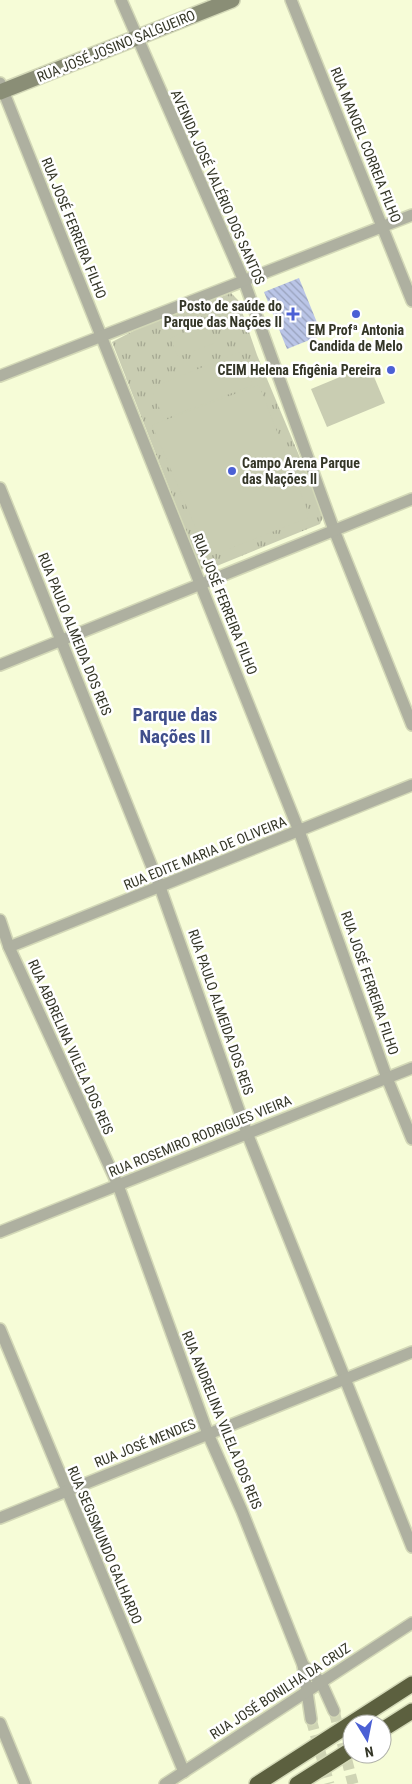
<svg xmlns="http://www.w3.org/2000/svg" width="412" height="1784" font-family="'Roboto Condensed',sans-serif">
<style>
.park{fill:url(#park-tufts)}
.pitch{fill:#c9cdb2}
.building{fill:url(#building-back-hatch)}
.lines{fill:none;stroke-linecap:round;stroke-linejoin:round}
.street-tunnel{stroke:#cfd4b4;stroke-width:11;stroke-dasharray:11 5.5;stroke-linecap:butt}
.street-casing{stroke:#d3d8b7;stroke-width:14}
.secondary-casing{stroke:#d3d8b7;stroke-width:18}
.highway-casing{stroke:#d3d8b7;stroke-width:18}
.street{stroke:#aeb0a0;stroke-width:11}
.secondary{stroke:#8a8e76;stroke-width:15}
.highway{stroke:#5c603f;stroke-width:15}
.poi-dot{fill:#4b60d5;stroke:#fff;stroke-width:2}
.labels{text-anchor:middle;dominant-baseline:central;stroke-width:5;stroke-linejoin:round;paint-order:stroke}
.street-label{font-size:14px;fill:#343627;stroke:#fff}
.poi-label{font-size:14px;font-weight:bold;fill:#343627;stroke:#fff;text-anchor:end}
.district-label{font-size:19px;font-weight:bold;fill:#404f8b;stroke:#fff}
</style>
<defs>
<pattern id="park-tufts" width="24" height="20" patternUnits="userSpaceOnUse" patternTransform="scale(1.25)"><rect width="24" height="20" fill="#c9cdb2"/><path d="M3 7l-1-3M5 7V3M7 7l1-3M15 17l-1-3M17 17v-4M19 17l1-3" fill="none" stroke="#a4a791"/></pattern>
<pattern id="building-back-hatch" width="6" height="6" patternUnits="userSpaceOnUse" patternTransform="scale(1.25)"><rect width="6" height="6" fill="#bac5e7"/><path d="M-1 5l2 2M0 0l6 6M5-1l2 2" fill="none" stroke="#98a1bb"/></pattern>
</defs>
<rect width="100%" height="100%" fill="#f6fcd7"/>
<path class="park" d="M231,293L238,300L257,355L324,515L320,524L207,570L201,569L198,562L112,342L139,328Z"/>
<g class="pitch">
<path d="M207,323L215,343L178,357L170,338Z"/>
<path d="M240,352L253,385L164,419L151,388Z"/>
<path d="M369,365L385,403L327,427L311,389Z"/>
<path d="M259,385L310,517L208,557L152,425Z"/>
</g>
<path class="building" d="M299,278L322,335L287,349L264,292Z"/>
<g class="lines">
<g class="street-tunnel">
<path d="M334,1711L353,1784"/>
<path d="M311,1719L329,1784"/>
</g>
<defs>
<g id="street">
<path d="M121,0L244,281L334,530L412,725"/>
<path d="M291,0L412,301"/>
<path d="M0,83L299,831L387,1078L412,1139"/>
<path d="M0,376L412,215"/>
<path d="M0,488L160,887L247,1133L412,1547"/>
<path d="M0,665L412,499"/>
<path d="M0,920L9,947L118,1185L208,1434L242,1511L303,1665L311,1719"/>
<path d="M9,947L412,785"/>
<path d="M0,1232L412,1068"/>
<path d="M0,1329L184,1772"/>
<path d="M0,1518L412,1352"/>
<path d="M303,1665L321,1682L334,1711"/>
<path d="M0,1723L25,1784"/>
<path d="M165,1784L412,1623"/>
</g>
<path id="secondary" d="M0,92L232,0"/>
<g id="highway">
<path d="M382,1730L412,1711"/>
<path d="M257,1784L412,1684"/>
<path d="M297,1784L352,1749"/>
</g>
</defs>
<use href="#street" class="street-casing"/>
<use href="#secondary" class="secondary-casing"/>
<use href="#highway" class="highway-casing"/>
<use href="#street" class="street"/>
<use href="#secondary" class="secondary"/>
<use href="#highway" class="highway"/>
</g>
<g class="poi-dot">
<path d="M290.5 306.5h5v5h5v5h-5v5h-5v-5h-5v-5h5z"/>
<circle cx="356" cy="314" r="5"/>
<circle cx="391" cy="370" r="5"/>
<circle cx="232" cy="471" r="5"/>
</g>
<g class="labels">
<g class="street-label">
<text transform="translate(116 46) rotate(-22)">RUA JOSÉ JOSINO SALGUEIRO</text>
<text transform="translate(366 145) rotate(68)">RUA MANOEL CORREIA FILHO</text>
<text transform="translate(218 187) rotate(66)">AVENIDA JOSÉ VALÉRIO DOS SANTOS</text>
<text transform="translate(74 228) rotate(68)">RUA JOSÉ FERREIRA FILHO</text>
<text transform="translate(225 604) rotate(68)">RUA JOSÉ FERREIRA FILHO</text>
<text transform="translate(75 634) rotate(68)">RUA PAULO ALMEIDA DOS REIS</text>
<text transform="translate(205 853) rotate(-22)">RUA EDITE MARIA DE OLIVEIRA</text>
<text transform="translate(370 983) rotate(71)">RUA JOSÉ FERREIRA FILHO</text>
<text transform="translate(221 1012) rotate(71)">RUA PAULO ALMEIDA DOS REIS</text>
<text transform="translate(71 1047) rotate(66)">RUA ABDRELINA VILELA DOS REIS</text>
<text transform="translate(200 1136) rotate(-22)">RUA ROSEMIRO RODRIGUES VIEIRA</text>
<text transform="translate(222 1420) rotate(68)">RUA ANDRELINA VILELA DOS REIS</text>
<text transform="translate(145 1443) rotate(-22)">RUA JOSÉ MENDES</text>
<text transform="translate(105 1545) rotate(67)">RUA SEGISMUNDO GALHARDO</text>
<text transform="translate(280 1691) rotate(-33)">RUA JOSÉ BONILHA DA CRUZ</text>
</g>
<g class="poi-label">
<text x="282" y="306">Posto de saúde do<tspan x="282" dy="16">Parque das Nações II</tspan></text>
<text x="356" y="330" text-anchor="middle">EM Profª Antonia<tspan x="356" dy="16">Candida de Melo</tspan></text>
<text x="381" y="370">CEIM Helena Efigênia Pereira</text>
<text x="242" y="463" text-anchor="start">Campo Arena Parque<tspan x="242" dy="16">das Nações ll</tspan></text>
</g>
<g class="district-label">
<text x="175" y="714">Parque das<tspan x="175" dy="22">Nações II</tspan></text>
</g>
</g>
<g transform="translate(367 1739) rotate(170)"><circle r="24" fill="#ffffff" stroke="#aeafa9"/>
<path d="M0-4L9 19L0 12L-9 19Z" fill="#4b60d5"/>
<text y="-8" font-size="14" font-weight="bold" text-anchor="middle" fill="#343627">N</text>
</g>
</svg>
